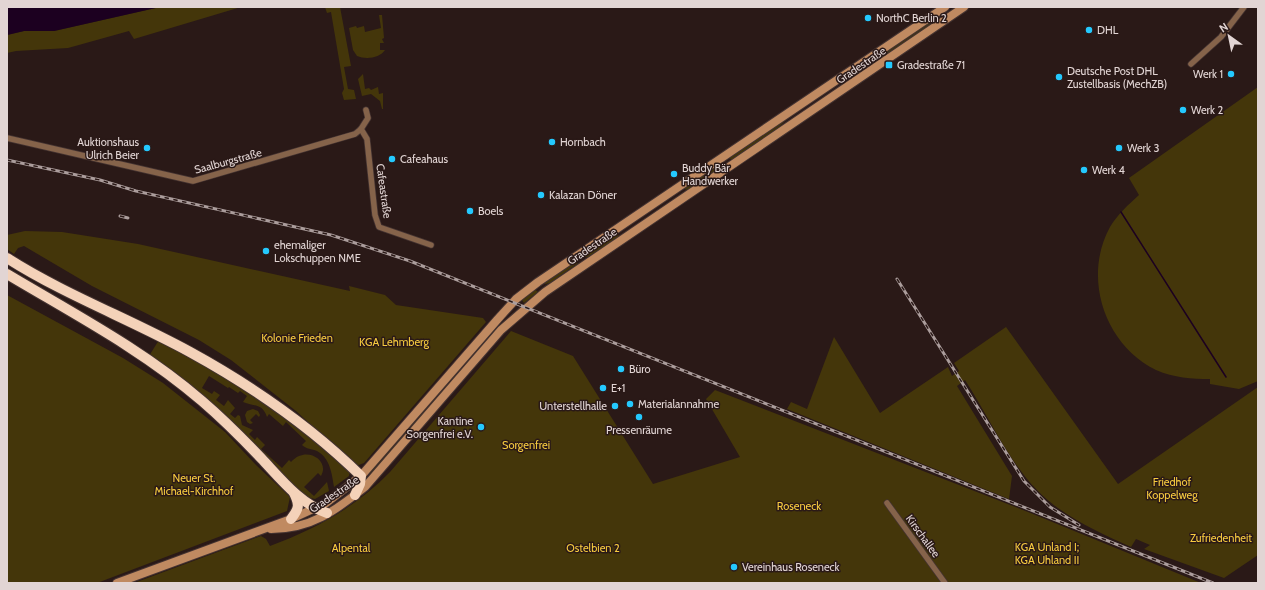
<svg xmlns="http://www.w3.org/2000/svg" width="1265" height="590" font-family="Cabin,sans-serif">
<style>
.green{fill:#44360a}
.water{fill:#1c0020}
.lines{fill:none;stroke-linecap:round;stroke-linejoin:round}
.stream{stroke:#1c0020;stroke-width:1.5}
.street-casing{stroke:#443331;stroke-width:7}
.secondary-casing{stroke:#443331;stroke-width:10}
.highway-casing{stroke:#443331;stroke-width:12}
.street{stroke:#85634a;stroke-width:5.5}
.secondary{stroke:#c08a61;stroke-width:8}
.highway{stroke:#f4d2b9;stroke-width:10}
.rail-casing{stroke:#ab9d9c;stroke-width:3}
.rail{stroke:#2a1917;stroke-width:1.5;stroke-dasharray:4.5;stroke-linecap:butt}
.poi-dot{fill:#24c9fe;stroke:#2a1917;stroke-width:1.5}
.labels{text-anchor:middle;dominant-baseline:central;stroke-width:3;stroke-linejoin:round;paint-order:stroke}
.poi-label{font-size:11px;fill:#e2d5d4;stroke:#2a1917;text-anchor:start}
.street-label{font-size:11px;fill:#e2d5d4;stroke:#2a1917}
.park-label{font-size:11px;fill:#f8cc3f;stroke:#2a1917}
</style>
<rect width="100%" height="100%" fill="#2a1917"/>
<g class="green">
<path d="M160,7H241L134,39L129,31L68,48L16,51L7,53V35L24,31H54Z"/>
<path d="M325,7H340L351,66L344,67L348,89L354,90L356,99L344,100L342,93L344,89L331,12L327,13Z"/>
<path d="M379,15H382L384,38L382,39L384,43H380V50H385C380,58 366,60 357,56L353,50L349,28L356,26L357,28L364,26L365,32L381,28Z"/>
<path d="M936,17L938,21L876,63L875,61L873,62V60Z"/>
<path d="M363,74L365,89L369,88L371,90L378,87L379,94L383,93V109H382L380,101L371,94L362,96L358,79Z"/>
<path d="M1258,87V381L1239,389L1210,384V379C1192,379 1174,378 1156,370C1105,345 1082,278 1110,227C1118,214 1128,205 1139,195L1129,178Z"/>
<path d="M783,120L784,122L772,134L733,160L730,159L731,155Z"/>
<path d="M718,165L722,167L688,190L684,189Z"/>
<path d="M25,231L62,232L138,244L350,291L349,286L385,295L396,305L483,318L486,322L364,463L356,466L296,411L231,360L199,340L92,286L24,246L18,248L14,254L7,249V235Z"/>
<path d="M616,233L619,236L588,257H585L584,255Z"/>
<path d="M573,262L578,263L550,283L545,284V281Z"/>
<path d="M534,289L538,292L524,303L522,300Z"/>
<path d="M7,295L123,358L163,383L225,432L256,465L290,497L287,511L97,583H7Z"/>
<path d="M498,326L499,327L371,474L370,473Z"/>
<path d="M1006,327L1118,484L1258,387V555L1224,578L1144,549L1150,545L1136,539L1131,547C1098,532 1062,516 1037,490C1009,462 987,414 965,380L957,386L1012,476L1009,499L787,409L791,402L807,409L834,337L880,413L948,367L952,376L959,371L954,363Z"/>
<path d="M511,331L573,356L653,484L740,457L706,399L715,390L1028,512L1201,583H134L261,536L266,539L270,546C316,529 356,507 390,472Z"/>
<path d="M159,340L235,382L308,434L350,471L349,476L334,487C332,474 330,458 317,451C312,449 306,449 302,445L306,441L286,422L283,426L269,414L267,417C262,403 255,407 243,402L247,396L240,391L238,393L229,387L228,388L209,376L202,388L212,394L214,391L220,395L216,400L224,406L228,400L235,408L230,414L235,418L238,415L240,416L242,425L253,430L249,434L255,440L257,437L265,445L261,449L282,468L289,460L291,462C293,460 296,457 299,456C312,450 329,462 321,476L318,473L304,487L314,496L327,482L329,491L315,499L306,497L257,449L149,356Z"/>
<path d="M253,409L258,411L260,415L259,417L256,414L250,420L253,423L250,424L247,422L245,415L247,411Z"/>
</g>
<path class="water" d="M7,7H160L54,31H24L7,35Z"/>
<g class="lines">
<path class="stream" d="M1121,212L1226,377"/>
<defs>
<g id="street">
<path d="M1191,64L1221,37L1244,7"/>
<path d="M361,129L367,139L375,215L379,227L431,245"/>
<path d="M7,138L193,181L355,134L361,129L368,118L366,110"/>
<path d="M887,503L945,583"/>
</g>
<g id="secondary">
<path d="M271,529C311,529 335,511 365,487L501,330L545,292L964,7"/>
<path d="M117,583L291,519L326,503L361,476L497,320L516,299L538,282L945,7"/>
</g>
<g id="highway">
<path d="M7,258C65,295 130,319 190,352C252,386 310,426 361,476L360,484L355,495"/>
<path d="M7,274C74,314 143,350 202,401C223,419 242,438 261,458C280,478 300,504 327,513"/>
<path d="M291,519C299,509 300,505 294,493"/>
</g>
</defs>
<use href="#street" class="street-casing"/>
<use href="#secondary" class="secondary-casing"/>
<use href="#highway" class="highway-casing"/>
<use href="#street" class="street"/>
<use href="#secondary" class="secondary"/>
<use href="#highway" class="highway"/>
<defs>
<g id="rail">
<path d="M7,160L100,180L136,191L331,235L410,261L1213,583"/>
<path d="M120,216L128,218"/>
<path d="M897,279L1024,481L1050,507L1079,525"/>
</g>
</defs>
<use href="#rail" class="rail-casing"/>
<use href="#rail" class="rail"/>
</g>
<g class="poi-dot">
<circle cx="868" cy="18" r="4"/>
<circle cx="1089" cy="30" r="4"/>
<rect x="885" y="61" width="8" height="8" rx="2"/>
<circle cx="1231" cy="74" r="4"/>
<circle cx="1059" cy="77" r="4"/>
<circle cx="1183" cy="110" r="4"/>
<circle cx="552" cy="142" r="4"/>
<circle cx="147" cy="148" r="4"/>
<circle cx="1119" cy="148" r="4"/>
<circle cx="392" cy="159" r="4"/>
<circle cx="1084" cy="170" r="4"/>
<circle cx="674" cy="174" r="4"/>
<circle cx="541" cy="195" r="4"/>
<circle cx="470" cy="211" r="4"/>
<circle cx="266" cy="251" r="4"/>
<circle cx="621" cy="369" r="4"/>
<circle cx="603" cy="388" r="4"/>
<circle cx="630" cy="404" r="4"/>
<circle cx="615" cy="406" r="4"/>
<circle cx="639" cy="417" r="4"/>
<circle cx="481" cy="427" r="4"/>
<circle cx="734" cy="567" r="4"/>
</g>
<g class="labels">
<g class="poi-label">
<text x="876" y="18">NorthC Berlin 2</text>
<text x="1097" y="30">DHL</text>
<text x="897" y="65">Gradestraße 71</text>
<text x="1067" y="71">Deutsche Post DHL<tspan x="1067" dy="13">Zustellbasis (MechZB)</tspan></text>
<text x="1223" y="74" text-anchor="end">Werk 1</text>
<text x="1191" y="110">Werk 2</text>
<text x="139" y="142" text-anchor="end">Auktionshaus<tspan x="139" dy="13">Ulrich Beier</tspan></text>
<text x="560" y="142">Hornbach</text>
<text x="1127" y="148">Werk 3</text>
<text x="400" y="159">Cafeahaus</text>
<text x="682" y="168">Buddy Bär<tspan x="682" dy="13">Handwerker</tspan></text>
<text x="1092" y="170">Werk 4</text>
<text x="549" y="195">Kalazan Döner</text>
<text x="478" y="211">Boels</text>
<text x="274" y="245">ehemaliger<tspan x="274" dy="13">Lokschuppen NME</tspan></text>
<text x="629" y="369">Büro</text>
<text x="611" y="388">E+1</text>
<text x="638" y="404">Materialannahme</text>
<text x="607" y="406" text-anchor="end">Unterstellhalle</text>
<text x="473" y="421" text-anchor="end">Kantine<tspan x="473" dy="13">Sorgenfrei e.V.</tspan></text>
<text x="639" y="430" text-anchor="middle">Pressenräume</text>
<text x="742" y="567">Vereinhaus Roseneck</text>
</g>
<g class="street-label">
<text transform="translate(861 65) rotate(-34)">Gradestraße</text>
<text transform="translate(228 161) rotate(-15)">Saalburgstraße</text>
<text transform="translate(384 191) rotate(82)">Cafeastraße</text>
<text transform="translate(592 246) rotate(-34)">Gradestraße</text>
<text transform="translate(334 494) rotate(-34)">Gradestraße</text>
<text transform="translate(923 536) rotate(54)">Kirschallee</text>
</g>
<g class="park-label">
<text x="297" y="338">Kolonie Frieden</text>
<text x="394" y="342">KGA Lehmberg</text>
<text x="526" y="445">Sorgenfrei</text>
<text x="194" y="478">Neuer St.<tspan x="194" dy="13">Michael-Kirchhof</tspan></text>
<text x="1172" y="482">Friedhof<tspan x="1172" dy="13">Koppelweg</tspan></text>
<text x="799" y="506">Roseneck</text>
<text x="1221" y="538">Zufriedenheit</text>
<text x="1047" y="547">KGA Unland I;<tspan x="1047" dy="13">KGA Uhland II</tspan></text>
<text x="351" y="548">Alpental</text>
<text x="593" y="548">Ostelbien 2</text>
</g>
</g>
<rect width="1265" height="590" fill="none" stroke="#e2d5d4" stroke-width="16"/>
<g transform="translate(1229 36) rotate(327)" stroke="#2a1917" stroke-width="3" paint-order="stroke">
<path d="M0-3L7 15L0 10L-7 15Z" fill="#e2d5d4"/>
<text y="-6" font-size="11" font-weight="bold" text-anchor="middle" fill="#e2d5d4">N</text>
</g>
</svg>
